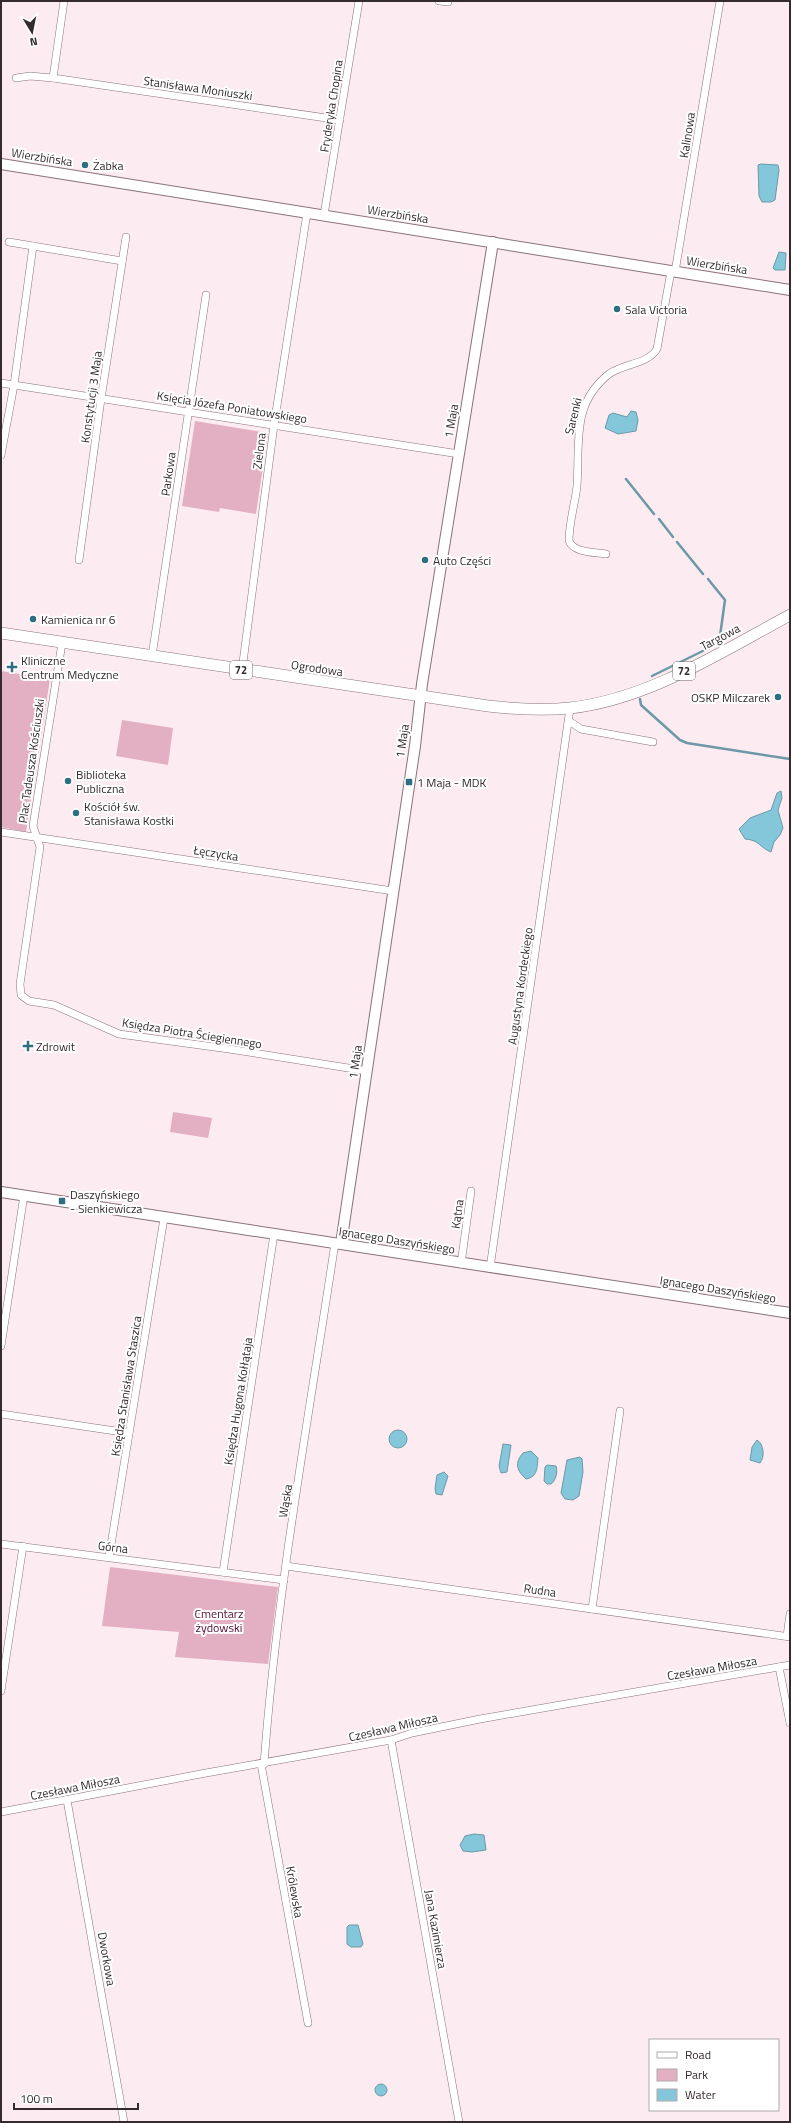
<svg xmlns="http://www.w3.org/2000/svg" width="791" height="2123" font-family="'Titillium Web',sans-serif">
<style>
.green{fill:#e3b0c3}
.water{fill:#84c7db;stroke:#6c98a7}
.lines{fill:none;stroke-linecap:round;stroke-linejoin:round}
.stream{stroke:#6c98a7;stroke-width:2.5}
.street-casing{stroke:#89727b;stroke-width:8}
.secondary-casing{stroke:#89727b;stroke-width:12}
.primary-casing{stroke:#89727b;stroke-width:12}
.street{stroke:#fff;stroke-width:7}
.secondary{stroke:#fff;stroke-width:10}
.primary{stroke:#fff;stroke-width:11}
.poi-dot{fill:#2d6f81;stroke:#fff;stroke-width:1.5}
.labels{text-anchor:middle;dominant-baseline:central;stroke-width:4;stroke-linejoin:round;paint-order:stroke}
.shield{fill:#fff;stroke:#726b6d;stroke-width:1}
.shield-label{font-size:11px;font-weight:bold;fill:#352b2f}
.street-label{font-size:12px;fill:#352b2f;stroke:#fff}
.poi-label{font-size:12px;fill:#352b2f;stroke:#fff;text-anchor:start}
.park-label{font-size:12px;fill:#510e31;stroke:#fff}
</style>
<rect width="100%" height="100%" fill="#fcecf1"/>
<g class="green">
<path d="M195,421L268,433L256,514L220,508L219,512L182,506Z"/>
<path d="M1,671L50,679L26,832L1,827Z"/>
<path d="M122,720L173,728L168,765L116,756Z"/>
<path d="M173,1112L212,1118L208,1138L170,1132Z"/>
<path d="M110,1567L278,1587L268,1664L175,1657L179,1632L102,1626Z"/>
</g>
<g class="water">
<path d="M761,164L778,165L779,170L775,200L771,202H762L759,196L758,165Z"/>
<path d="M779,252L786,253L785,270H775L773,268Z"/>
<path d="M631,411L636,412L638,420L636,431L618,434L605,428L609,415L613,413L627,417Z"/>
<path d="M781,791L782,798L778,810L783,828L780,835L774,842L771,852C760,848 760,840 745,839L739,829L750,818L771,810L777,793Z"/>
<circle cx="398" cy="1439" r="9"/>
<path d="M757,1440C764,1444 765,1457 760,1463L750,1460L752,1447Z"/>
<path d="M503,1444L511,1445L507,1472L501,1473L499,1466Z"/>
<path d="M531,1451L538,1458C537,1467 538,1477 526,1479C517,1471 514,1463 523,1453Z"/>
<path d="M580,1457L582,1459L583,1472L579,1496L573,1500L565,1499L561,1493L567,1460Z"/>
<path d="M547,1465L556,1466C558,1471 556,1481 551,1484H547L544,1481L545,1467Z"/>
<path d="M444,1472L448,1476L442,1495L436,1494L435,1489L437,1475Z"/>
<path d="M474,1834L484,1835L486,1850L472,1852L463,1851L460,1845L465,1836Z"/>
<path d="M349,1925H358L363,1944L361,1947H351L347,1944V1927Z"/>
<circle cx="381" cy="2090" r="6"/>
</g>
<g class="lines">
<g class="stream">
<path d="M626,479L654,514"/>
<path d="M659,519L673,537"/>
<path d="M677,542L703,574"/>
<path d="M652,676L719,643L725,600L708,579"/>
<path d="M640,699L641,705L680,740L687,743L790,759"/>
</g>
<defs>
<g id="street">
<path d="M64,1L53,78L340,120"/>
<path d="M439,1L448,2"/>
<path d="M16,78L30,76L53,78"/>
<path d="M324,215L359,1"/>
<path d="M9,242L122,261"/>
<path d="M675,272L720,1"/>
<path d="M1,383L459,454"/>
<path d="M1,455L14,385L33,246"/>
<path d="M606,554C594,552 574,553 569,541C569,522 575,504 577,486C580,443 571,404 609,374C624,363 647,365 657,349L671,271"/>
<path d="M79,560L101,399L126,237"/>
<path d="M62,643L33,826L40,847L20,984L21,995L29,1001L54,1005L119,1034L229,1049L367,1071"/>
<path d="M152,656L206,295"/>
<path d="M242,670L274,425L307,213"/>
<path d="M569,721L581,729L653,742"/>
<path d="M1,832L393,891"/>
<path d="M461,1264L471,1191"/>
<path d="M490,1268L570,708"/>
<path d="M1,1346L24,1195"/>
<path d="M1,1414L129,1433"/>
<path d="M1,1544L284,1580"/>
<path d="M109,1557L164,1218"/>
<path d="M286,1566L790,1637"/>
<path d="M223,1572L274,1234"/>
<path d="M592,1609L620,1411"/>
<path d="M787,1636L790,1614"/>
<path d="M779,1667L790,1723"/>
<path d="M1,1691L23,1546"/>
<path d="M391,1740L459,2122"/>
<path d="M261,1764L308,2023"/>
<path d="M264,1764C277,1589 309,1416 335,1243"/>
<path d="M67,1800L124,2122"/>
<path d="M1,1812L206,1773L391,1740L412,1733L480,1719L790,1665"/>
</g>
<g id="secondary">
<path d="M1,164L790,290"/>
<path d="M1,1192L790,1313"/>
<path d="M341,1244L415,746L422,684L493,242"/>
</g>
<path id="primary" d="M1,633L488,706C515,709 542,711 570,708C649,699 721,652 790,615"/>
</defs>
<use href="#street" class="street-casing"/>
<use href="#secondary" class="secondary-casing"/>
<use href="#primary" class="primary-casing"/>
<use href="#street" class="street"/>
<use href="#secondary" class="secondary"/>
<use href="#primary" class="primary"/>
</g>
<g class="poi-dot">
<circle cx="85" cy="165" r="4"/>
<circle cx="617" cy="309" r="4"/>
<circle cx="425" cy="560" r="4"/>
<circle cx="33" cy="619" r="4"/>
<path d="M10 661h4v4h4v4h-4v4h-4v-4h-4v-4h4z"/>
<circle cx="778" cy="697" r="4"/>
<circle cx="68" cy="781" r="4"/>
<rect x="405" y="778" width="8" height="8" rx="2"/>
<circle cx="76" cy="813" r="4"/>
<path d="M26 1040h4v4h4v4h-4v4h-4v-4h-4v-4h4z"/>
<rect x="58" y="1197" width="8" height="8" rx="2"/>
</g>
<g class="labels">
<g class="shield">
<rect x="230" y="661" width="22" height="18" rx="3"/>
<rect x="673" y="662" width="22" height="18" rx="3"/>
</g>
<g class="shield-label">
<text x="241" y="670">72</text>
<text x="684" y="671">72</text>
</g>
<g class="street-label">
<text transform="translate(198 88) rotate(8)">Stanisława Moniuszki</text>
<text transform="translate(331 106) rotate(-81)">Fryderyka Chopina</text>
<text transform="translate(687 135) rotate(-81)">Kalinowa</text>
<text transform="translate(42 157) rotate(9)">Wierzbińska</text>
<text transform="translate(398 214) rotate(9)">Wierzbińska</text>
<text transform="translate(717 265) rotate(9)">Wierzbińska</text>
<text transform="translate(91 397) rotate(-82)">Konstytucji 3 Maja</text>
<text transform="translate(232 407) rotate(9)">Księcia Józefa Poniatowskiego</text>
<text transform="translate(573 416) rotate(-76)">Sarenki</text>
<text transform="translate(451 421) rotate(-81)">1 Maja</text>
<text transform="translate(259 451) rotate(-83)">Zielona</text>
<text transform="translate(168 474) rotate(-82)">Parkowa</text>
<text transform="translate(720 637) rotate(-28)">Targowa</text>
<text transform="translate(317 668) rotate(8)">Ogrodowa</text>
<text transform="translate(402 741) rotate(-82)">1 Maja</text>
<text transform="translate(31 761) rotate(-82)">Plac Tadeusza Kościuszki</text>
<text transform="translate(216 853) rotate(9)">Łęczycka</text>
<text transform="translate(520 986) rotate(-82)">Augustyna Kordeckiego</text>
<text transform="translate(192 1033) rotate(9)">Księdza Piotra Ściegiennego</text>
<text transform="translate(355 1062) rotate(-82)">1 Maja</text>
<text transform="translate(457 1214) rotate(-82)">Kątna</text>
<text transform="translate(397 1240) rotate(9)">Ignacego Daszyńskiego</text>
<text transform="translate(718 1289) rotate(9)">Ignacego Daszyńskiego</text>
<text transform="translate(126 1386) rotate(-81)">Księdza Stanisława Staszica</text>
<text transform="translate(238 1401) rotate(-81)">Księdza Hugona Kołłątaja</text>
<text transform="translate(285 1501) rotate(-81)">Wąska</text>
<text transform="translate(113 1547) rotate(7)">Górna</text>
<text transform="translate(540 1590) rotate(8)">Rudna</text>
<text transform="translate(712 1668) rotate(-10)">Czesława Miłosza</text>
<text transform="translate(393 1727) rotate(-13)">Czesława Miłosza</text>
<text transform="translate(75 1787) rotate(-11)">Czesława Miłosza</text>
<text transform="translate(295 1892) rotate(80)">Królewska</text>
<text transform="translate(436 1929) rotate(80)">Jana Kazimierza</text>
<text transform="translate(107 1959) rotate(80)">Dworkowa</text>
</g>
<g class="poi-label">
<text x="93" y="165">Żabka</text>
<text x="625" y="309">Sala Victoria</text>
<text x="433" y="560">Auto Części</text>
<text x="41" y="619">Kamienica nr 6</text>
<text x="21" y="660">Kliniczne<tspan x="21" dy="14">Centrum Medyczne</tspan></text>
<text x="770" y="697" text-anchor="end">OSKP Milczarek</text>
<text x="76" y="774">Biblioteka<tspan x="76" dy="14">Publiczna</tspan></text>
<text x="417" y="782">1 Maja - MDK</text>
<text x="84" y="806">Kościół św.<tspan x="84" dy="14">Stanisława Kostki</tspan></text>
<text x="36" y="1046">Zdrowit</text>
<text x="70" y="1194">Daszyńskiego<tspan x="70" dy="14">- Sienkiewicza</tspan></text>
</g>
<g class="park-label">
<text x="219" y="1613">Cmentarz<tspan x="219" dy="14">żydowski</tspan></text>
</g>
</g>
<rect width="791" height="2123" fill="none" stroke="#352b2f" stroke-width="4"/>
<rect x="649" y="2039" width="130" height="72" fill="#ffffff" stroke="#aeaaac"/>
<rect x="657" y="2052" width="20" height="6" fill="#ffffff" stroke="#aeaaac"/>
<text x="685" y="2059" font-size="12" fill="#352b2f">Road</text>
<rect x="657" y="2069" width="20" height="12" fill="#e3b0c3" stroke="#aeaaac"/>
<text x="685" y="2079" font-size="12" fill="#352b2f">Park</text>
<rect x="657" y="2089" width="20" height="12" fill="#84c7db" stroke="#aeaaac"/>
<text x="685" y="2099" font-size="12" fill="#352b2f">Water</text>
<g transform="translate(32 32) rotate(170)" stroke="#ffffff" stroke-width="3" paint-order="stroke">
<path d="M0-3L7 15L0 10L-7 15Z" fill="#352b2f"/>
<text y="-6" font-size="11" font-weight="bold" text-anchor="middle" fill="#352b2f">N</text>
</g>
<path d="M14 2103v6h124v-6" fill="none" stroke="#352b2f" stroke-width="2"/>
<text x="20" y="2103" font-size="12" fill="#352b2f" stroke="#ffffff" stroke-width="3" paint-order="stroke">100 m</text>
</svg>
